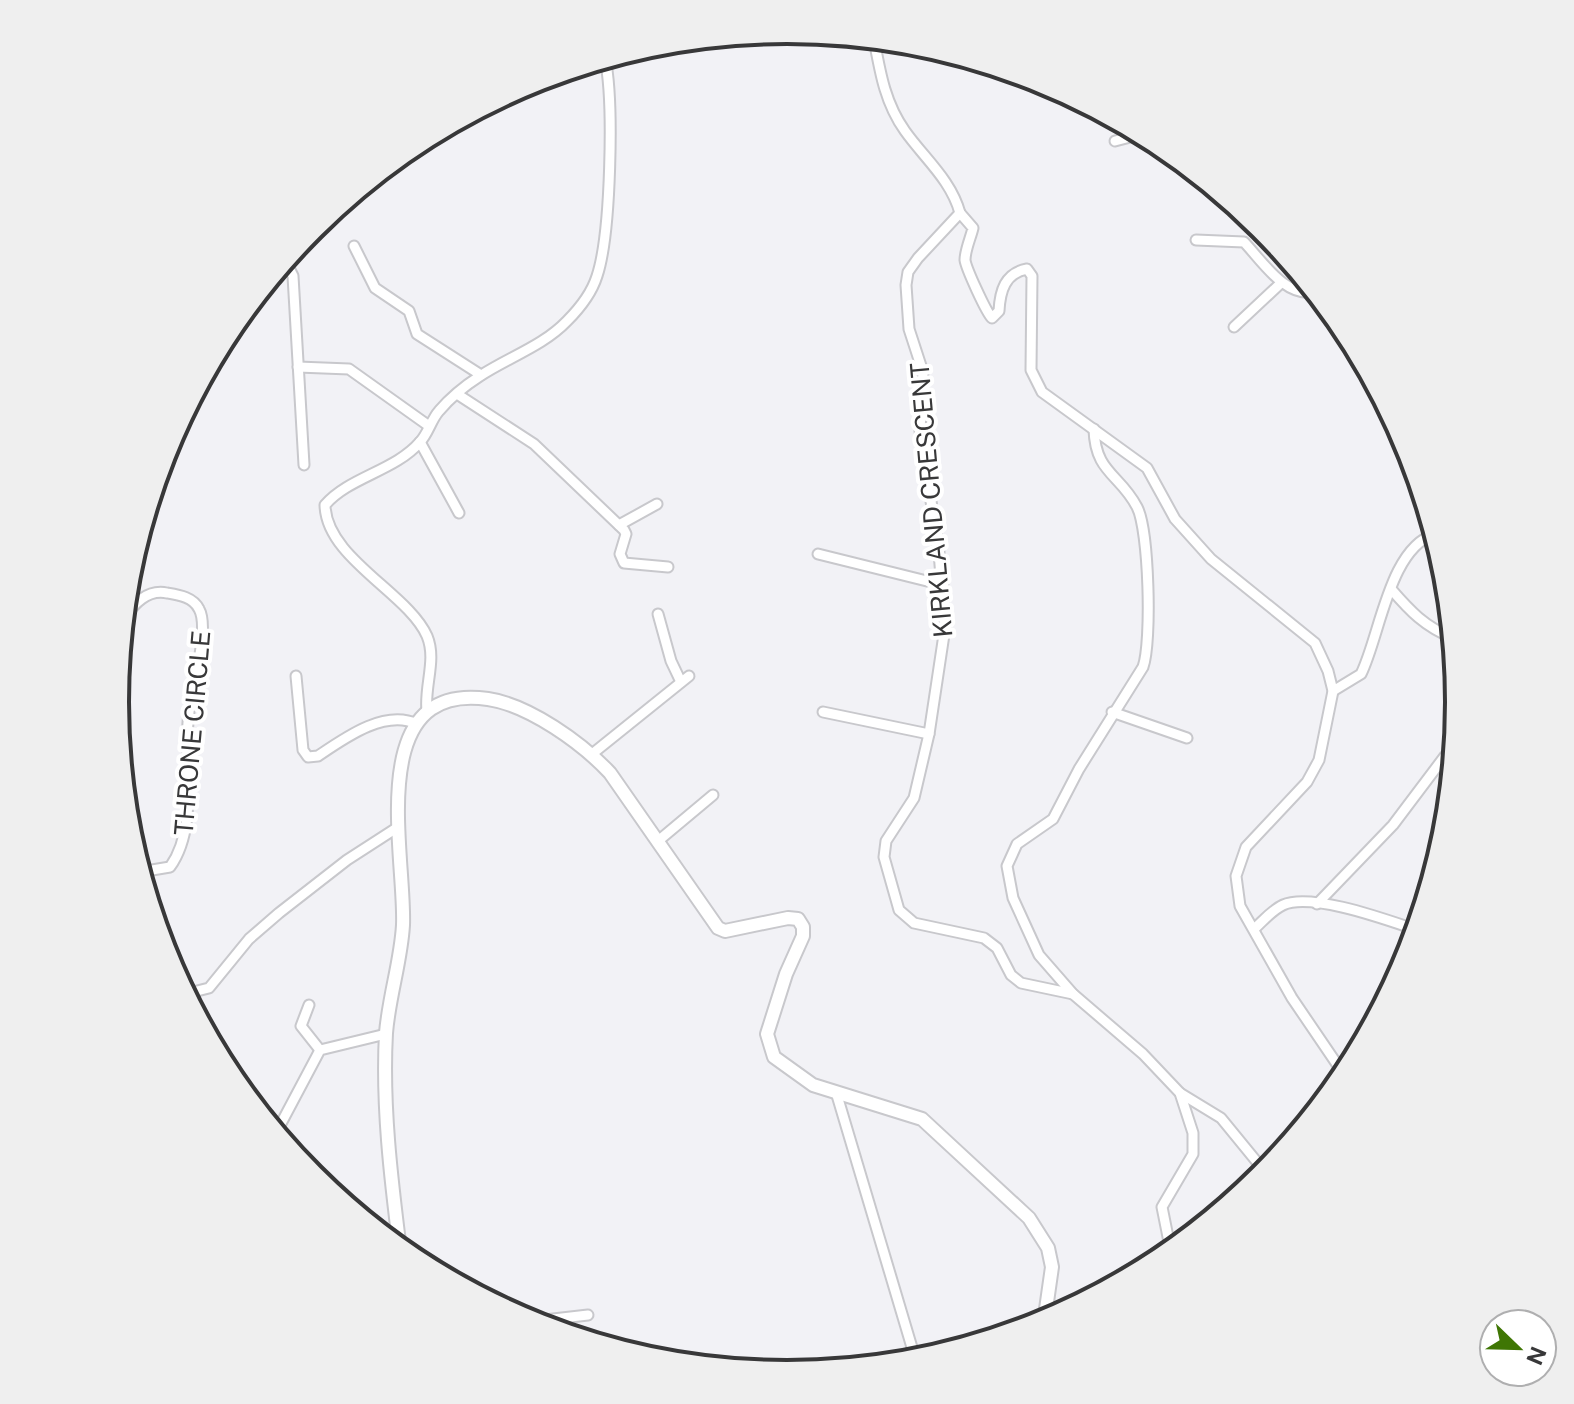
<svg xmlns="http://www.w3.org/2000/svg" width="1574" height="1404" font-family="'Public Sans',sans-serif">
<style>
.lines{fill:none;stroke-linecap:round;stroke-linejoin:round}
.minor-casing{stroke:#c8c8cc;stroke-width:13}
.secondary-casing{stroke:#c8c8cc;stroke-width:16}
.minor{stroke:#fff;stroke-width:9}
.secondary{stroke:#fff;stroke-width:12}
.labels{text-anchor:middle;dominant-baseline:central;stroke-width:8;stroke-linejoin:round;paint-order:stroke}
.street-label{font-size:26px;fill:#383839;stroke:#fff}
.rim{fill:none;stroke:#383839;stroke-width:4}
</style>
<rect width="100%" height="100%" fill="#f2f2f6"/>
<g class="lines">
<defs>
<g id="minor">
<path d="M874,39C880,72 885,103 905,131C925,159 951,180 960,213L918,258L908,272L906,285L909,329L923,372L920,431L939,552L945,628L929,734L914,798L886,841L884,857L899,910L914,923L984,938L997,948L1011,975L1021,983L1073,994"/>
<path d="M471,112L606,61"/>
<path d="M1115,141L1142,134"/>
<path d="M960,213L973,228C971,237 965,250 965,260C966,268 986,312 992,318L999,311C1000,291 1005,273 1027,269L1032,276L1031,370L1042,392L1147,468L1175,519L1211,559L1315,643L1328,671L1333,691L1319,760L1307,782L1246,847L1236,876L1240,906L1292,998L1345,1076"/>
<path d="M1196,240L1244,242C1263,262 1285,298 1316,292"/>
<path d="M354,246L375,288L409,311L417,334L481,375"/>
<path d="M285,260L293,276L304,465"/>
<path d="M1234,327L1281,283"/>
<path d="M298,367L349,369L429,426"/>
<path d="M457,394L534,444L624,530L626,534L620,554L624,563L668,567"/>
<path d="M1094,429C1095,473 1120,474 1137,507C1149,530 1152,642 1143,667L1079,769L1053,819L1017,844L1007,866L1013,898L1039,955L1073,994L1143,1054L1180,1093L1193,1133V1154L1162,1207L1171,1252"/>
<path d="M420,442L459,513"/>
<path d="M619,525L657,504"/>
<path d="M818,554L943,585"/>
<path d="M1391,589C1410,611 1425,627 1453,638"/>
<path d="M658,614L671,661L681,682"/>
<path d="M123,619C134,604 147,589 167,593C179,595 193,597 199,609C210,628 192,689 189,712C182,761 200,825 170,867L140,872"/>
<path d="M296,676L303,750L308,757L318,756C346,737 385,709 417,724"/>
<path d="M1333,691L1361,674C1380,636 1389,548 1435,534"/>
<path d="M427,711C424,686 437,660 427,636C408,593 326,558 325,505C349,477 395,471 420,442C428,434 431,420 439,411C450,398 466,385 480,376C509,357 543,346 567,321C579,309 592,292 597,276C611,234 614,102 605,58"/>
<path d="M823,712L929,734"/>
<path d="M1112,712L1187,738"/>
<path d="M592,754L689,676"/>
<path d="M658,841L713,795"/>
<path d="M1317,904L1393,825L1445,756"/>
<path d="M1254,929C1263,921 1272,910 1283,905C1311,892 1387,920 1417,930"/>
<path d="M185,994L209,988L249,939L279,913L347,860L395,829"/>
<path d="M309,1005L301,1026L320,1050"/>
<path d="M836,1092L916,1361"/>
<path d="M1180,1093L1221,1118L1266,1173"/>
<path d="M276,1133L320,1050L386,1034"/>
<path d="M527,1322L588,1315"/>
</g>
<path id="secondary" d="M400,1250C391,1179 382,1104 386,1033C389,996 401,961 403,925C406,856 362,681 488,699C529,705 582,743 610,773L718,928L725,931L788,918L798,919L803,927V936L786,974L767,1034L774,1057L813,1085L922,1119L1029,1218L1048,1248L1052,1267L1044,1323"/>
</defs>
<use href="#minor" class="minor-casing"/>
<use href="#secondary" class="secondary-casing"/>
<use href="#minor" class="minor"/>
<use href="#secondary" class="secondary"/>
</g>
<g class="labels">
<g class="street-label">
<text transform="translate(931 500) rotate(-95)">KIRKLAND CRESCENT</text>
<text transform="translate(192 733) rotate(-85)">THRONE CIRCLE</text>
</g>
</g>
<path d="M0 0H1574V1404H0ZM129 702a658 658 0 1 1 1316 0a658 658 0 1 1-1316 0Z" fill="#efefef" fill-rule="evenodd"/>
<path class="rim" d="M129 702a658 658 0 1 1 1316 0a658 658 0 1 1-1316 0Z"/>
<g transform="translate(1518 1348) rotate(113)"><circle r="38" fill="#ffffff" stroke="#afafb0" stroke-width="2"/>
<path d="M0-6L14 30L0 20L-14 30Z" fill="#3f7604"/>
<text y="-12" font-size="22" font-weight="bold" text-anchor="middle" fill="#383839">N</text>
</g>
</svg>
